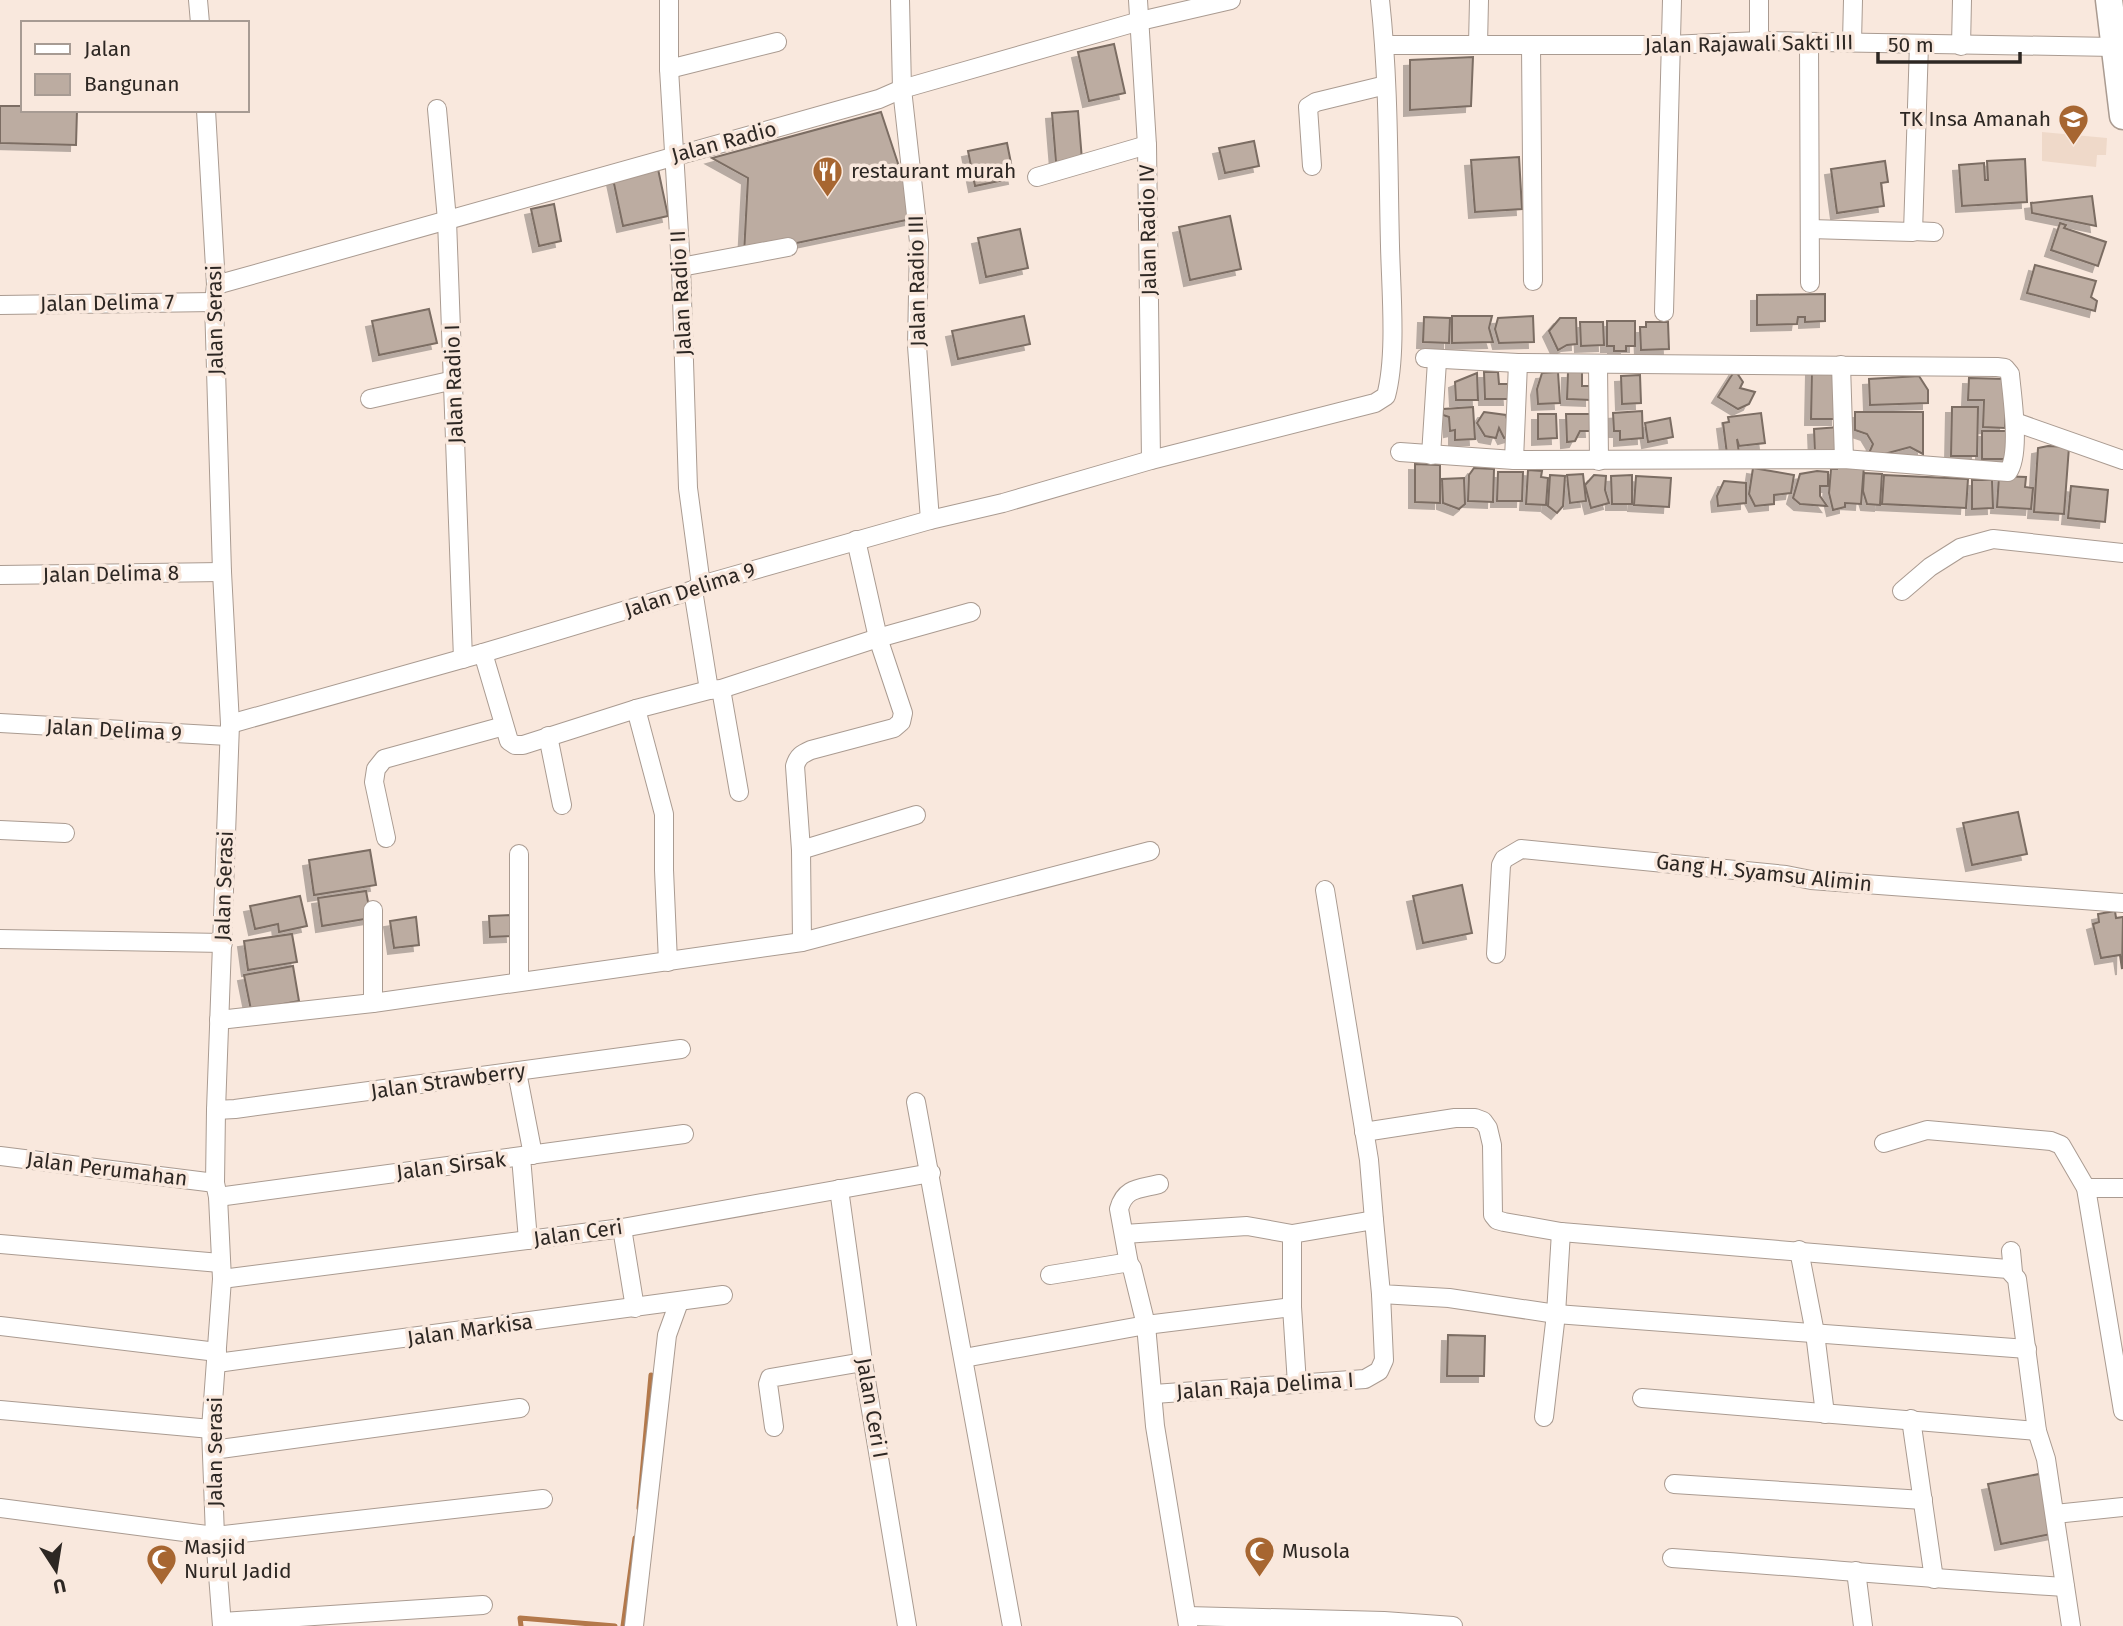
<svg xmlns="http://www.w3.org/2000/svg" width="2123" height="1626" font-family="'Fira Sans',sans-serif">
<style>
.built{fill:#efd9c9}
.lines{fill:none;stroke-linecap:round;stroke-linejoin:round}
.stream{stroke:#b3784a;stroke-width:5}
.building{fill:#bcaca1;stroke:#7b6d63;stroke-width:2;filter:url(#shadow)}
.street-casing{stroke:#aa9b91;stroke-width:20}
.secondary-casing{stroke:#aa9b91;stroke-width:29}
.street{stroke:#fff;stroke-width:18}
.secondary{stroke:#fff;stroke-width:26}
.labels{text-anchor:middle;dominant-baseline:central;stroke-width:7;stroke-linejoin:round;paint-order:stroke}
.street-label{font-size:21px;fill:#2d2723;stroke:#f9e8dd}
.poi-label{font-size:21px;fill:#2d2723;stroke:#f9e8dd;text-anchor:start}
</style>
<defs>
<filter id="shadow"><feDropShadow dx="-6" dy="6" stdDeviation="0" flood-color="#0004"/></filter>
</defs>
<rect width="100%" height="100%" fill="#f9e8dd"/>
<path class="built" d="M2042,132L2107,138L2106,155H2097L2096,167L2042,161Z"/>
<g class="lines">
<g class="stream">
<path d="M639,1508L651,1375"/>
<path d="M521,1626L520,1618L615,1626"/>
<path d="M623,1626L635,1538"/>
</g>
</g>
<g class="building">
<path d="M1114,44L1125,93L1089,101L1078,52Z"/>
<path d="M1473,57L1471,106L1410,110V60Z"/>
<path d="M0,106H23V110H77L76,145L0,143Z"/>
<path d="M1078,111L1082,160L1056,162L1052,113Z"/>
<path d="M881,112L916,218L744,254L748,178L712,158Z"/>
<path d="M1254,141L1259,166L1225,173L1219,148Z"/>
<path d="M1007,143L1014,178L975,186L968,151Z"/>
<path d="M1519,157L1522,209L1475,212L1471,160Z"/>
<path d="M2025,159L2027,202L1962,206L1959,165L1984,163L1985,180H1988L1987,161Z"/>
<path d="M1885,161L1888,182L1881,183L1884,206L1837,213L1831,169Z"/>
<path d="M658,169L668,216L623,226L613,179Z"/>
<path d="M2092,196L2096,226L2032,213L2031,203Z"/>
<path d="M554,204L561,241L539,246L531,209Z"/>
<path d="M1230,216L1241,269L1190,280L1179,227Z"/>
<path d="M2060,223L2066,225L2064,228L2106,242L2098,266L2051,250Z"/>
<path d="M1020,229L1028,268L986,277L978,238Z"/>
<path d="M2035,265L2096,281L2091,297L2097,301L2095,311L2027,293Z"/>
<path d="M1825,294V321L1805,322V317H1798L1797,324L1757,325V295Z"/>
<path d="M429,309L437,343L379,355L372,321Z"/>
<path d="M1024,316L1030,344L958,359L952,331Z"/>
<path d="M1452,316H1492L1489,328L1493,342L1452,343Z"/>
<path d="M1533,316L1534,342L1499,343L1495,329L1498,318Z"/>
<path d="M1424,317L1450,318L1449,343L1423,342Z"/>
<path d="M1560,318H1576L1577,344L1567,345L1558,350L1549,331Z"/>
<path d="M1607,321H1635V346H1626V351H1614V346H1607Z"/>
<path d="M1580,322H1603L1604,345L1581,346Z"/>
<path d="M1646,322H1668L1669,349L1641,350L1640,327H1646Z"/>
<path d="M1812,369H1837V419H1811Z"/>
<path d="M1735,370L1743,382L1740,388L1755,392L1749,404L1738,409L1718,397Z"/>
<path d="M1484,372H1498L1499,384H1508L1509,399H1485Z"/>
<path d="M1558,372L1560,403L1538,404L1537,389L1542,373Z"/>
<path d="M1568,372H1582V386H1591V400L1567,399Z"/>
<path d="M1477,373L1478,400H1456L1455,382Z"/>
<path d="M1640,375L1641,403L1622,404L1621,376Z"/>
<path d="M1919,376L1928,390V403L1870,405L1869,379Z"/>
<path d="M1969,378L2006,379L2005,428L1983,427L1984,400H1968Z"/>
<path d="M1473,407L1475,439L1455,440V430L1450,431L1449,417L1443,415V409Z"/>
<path d="M1952,407H1978L1977,456H1951Z"/>
<path d="M1642,411L1643,438L1620,440V431H1614L1613,413Z"/>
<path d="M1484,412L1506,415L1511,436L1504,438L1499,428L1496,438L1485,436L1477,423Z"/>
<path d="M1855,412H1923V454L1910,447L1877,456L1869,453L1873,444L1867,434L1855,430Z"/>
<path d="M1761,413L1765,443L1739,446L1737,439L1739,453L1727,454L1723,423L1729,422L1728,417Z"/>
<path d="M1538,414H1556L1557,438L1538,439Z"/>
<path d="M1566,414H1590L1591,431H1580L1575,441L1567,442Z"/>
<path d="M1670,418L1673,437L1648,442L1645,423Z"/>
<path d="M1839,427L1841,452L1815,454L1814,429Z"/>
<rect x="1982" y="431" width="26" height="28"/>
<path d="M2048,446L2069,447L2064,514L2034,512L2038,448Z"/>
<path d="M1415,464L1440,465V503L1415,502Z"/>
<path d="M1837,464L1864,466L1861,504L1845,503V507L1833,510L1829,493L1831,469H1837Z"/>
<path d="M1474,468L1494,469L1493,502L1468,501L1469,475Z"/>
<path d="M1753,468L1794,475L1791,493L1774,495V504L1755,506L1749,494Z"/>
<path d="M1528,470L1542,471L1541,477L1548,478L1546,505L1526,504Z"/>
<path d="M1817,471L1828,472V486H1820V496L1827,506L1800,504L1793,498L1800,474Z"/>
<path d="M1498,472H1523L1522,501H1497Z"/>
<path d="M1864,473L1882,474L1880,505L1867,504L1863,491Z"/>
<path d="M1583,474L1586,501L1570,503L1567,475Z"/>
<path d="M1550,475L1565,476L1563,506L1557,513L1548,506Z"/>
<path d="M1594,475L1606,476L1605,490L1609,503L1591,508L1585,485Z"/>
<path d="M1632,475V504H1612L1611,476Z"/>
<path d="M1884,475L1968,479L1966,508L1882,504Z"/>
<path d="M1636,476L1671,478L1669,507L1634,505Z"/>
<path d="M1999,476L2026,477L2025,487L2033,488L2031,509L1997,507Z"/>
<path d="M1464,478L1465,504L1459,509L1443,503L1442,479Z"/>
<path d="M1972,480H1992L1993,508L1972,509Z"/>
<path d="M1724,481L1746,483V503L1718,506L1717,496Z"/>
<path d="M2071,486L2108,490L2105,522L2068,518Z"/>
<path d="M2018,812L2027,854L1972,865L1963,823Z"/>
<path d="M370,850L376,885L314,895L309,860Z"/>
<path d="M1462,885L1472,933L1423,943L1413,896Z"/>
<path d="M366,891L371,918L322,926L318,898Z"/>
<path d="M300,896L307,926L279,932L278,924L255,929L250,906Z"/>
<path d="M2115,911L2116,918L2123,917L2122,969L2120,955L2101,958L2093,924L2099,922L2098,914Z"/>
<path d="M511,915L512,936L490,937L489,916Z"/>
<path d="M416,917L419,945L394,948L390,921Z"/>
<path d="M292,934L297,962L248,970L244,941Z"/>
<path d="M293,966L299,1001L251,1010L244,975Z"/>
<path d="M1448,1335L1485,1336L1484,1376H1447Z"/>
<path d="M2044,1473L2056,1533L2001,1544L1988,1484Z"/>
</g>
<g class="lines">
<defs>
<g id="street">
<path d="M198,0L200,23"/>
<path d="M669,0V69L681,267L688,488L701,585"/>
<path d="M900,0L902,89L919,242L917,346L930,520"/>
<path d="M1138,0L1147,145L1151,460"/>
<path d="M1759,41V0"/>
<path d="M1809,42L1810,283"/>
<path d="M1852,42L1853,0"/>
<path d="M1385,45H1670L1759,41L2114,47"/>
<path d="M1478,45L1479,0"/>
<path d="M1531,45L1533,281"/>
<path d="M1961,46L1962,0"/>
<path d="M669,69L777,42"/>
<path d="M437,109L447,220L463,659"/>
<path d="M206,110L216,285L214,302L222,572L230,724L216,1110L215,1183L218,1197L222,1279L211,1429L215,1536L222,1626"/>
<path d="M1312,166L1308,107L1316,102L1386,85"/>
<path d="M1037,177L1147,145"/>
<path d="M1810,229L1913,232L1919,44"/>
<path d="M1913,231L1934,232"/>
<path d="M681,267L788,247"/>
<path d="M216,285L879,99L902,89L1140,21L1231,0"/>
<path d="M0,305L214,302"/>
<path d="M1664,312L1672,0"/>
<path d="M1598,364L1599,461"/>
<path d="M1841,365L1844,459"/>
<path d="M370,399L454,380"/>
<path d="M2015,422L2123,460"/>
<path d="M1400,452L1514,460L1844,459L2008,472C2021,454 2012,397 2010,374L2005,368L1997,367L1518,363L1425,358"/>
<path d="M1431,455L1437,361"/>
<path d="M1514,460L1518,363"/>
<path d="M0,575L222,572"/>
<path d="M693,590L709,690"/>
<path d="M1902,591L1930,567L1960,548L1993,539L2123,553"/>
<path d="M483,653L509,741L515,745H523L636,709L709,690L721,689L878,638L971,612"/>
<path d="M721,689L739,792"/>
<path d="M636,709L664,814V870L668,962"/>
<path d="M0,723L228,736"/>
<path d="M230,724L483,653L693,590L701,585L930,520L1003,503L1151,460L1375,403L1386,396C1397,355 1391,290 1390,246C1388,164 1389,82 1380,0"/>
<path d="M548,736L562,805"/>
<path d="M0,830L65,833"/>
<path d="M386,838L374,782L376,769L384,759L504,726"/>
<path d="M801,850L916,815"/>
<path d="M519,854V981"/>
<path d="M1325,890L1369,1160L1374,1220"/>
<path d="M0,939L223,943"/>
<path d="M802,942L801,850L795,766C798,756 802,754 811,750L894,728L901,722L903,713L878,638L856,540"/>
<path d="M1496,954L1501,865L1504,859L1521,849L1786,875L1811,880L2123,903"/>
<path d="M373,1003V910"/>
<path d="M219,1020L373,1003L802,942L1150,851"/>
<path d="M517,1072L533,1155"/>
<path d="M916,1102L1012,1626"/>
<path d="M216,1110L235,1109L681,1049"/>
<path d="M1364,1132L1455,1118H1475L1483,1121L1488,1128L1492,1145L1493,1215L1497,1220L1504,1222L1561,1232L2008,1269L2017,1279L2037,1431L2046,1459L2071,1626"/>
<path d="M1884,1143L1927,1130L2051,1141L2061,1145L2086,1188L2123,1411"/>
<path d="M0,1156L215,1183"/>
<path d="M521,1157L528,1240"/>
<path d="M2086,1188H2123"/>
<path d="M839,1189L863,1362L907,1626"/>
<path d="M218,1197L684,1134"/>
<path d="M622,1228L635,1308"/>
<path d="M1124,1234L1247,1226L1292,1234"/>
<path d="M0,1244L220,1263"/>
<path d="M1799,1250L1815,1333L1825,1414"/>
<path d="M2011,1251L2013,1272"/>
<path d="M1129,1264L1119,1209C1125,1187 1140,1189 1159,1184"/>
<path d="M1050,1275L1124,1263L1129,1264L1132,1268L1146,1325L1155,1426L1188,1626"/>
<path d="M222,1279L622,1228L931,1173"/>
<path d="M0,1326L217,1352"/>
<path d="M964,1358L1146,1325L1292,1307"/>
<path d="M217,1363L723,1295"/>
<path d="M1297,1384L1292,1307V1234L1374,1220L1381,1294L1449,1298L1556,1314L2027,1349"/>
<path d="M1154,1394L1365,1379L1379,1371L1384,1360L1381,1294"/>
<path d="M1642,1398L2037,1431"/>
<path d="M0,1410L211,1429"/>
<path d="M1544,1417L1556,1314L1561,1232"/>
<path d="M1911,1419L1934,1579"/>
<path d="M774,1427L768,1384L770,1378L863,1362"/>
<path d="M213,1450L520,1408"/>
<path d="M1674,1484L1923,1500"/>
<path d="M0,1508L215,1536L543,1499"/>
<path d="M2055,1514L2123,1507"/>
<path d="M1672,1558C1803,1567 1934,1579 2065,1587"/>
<path d="M1856,1571L1863,1626"/>
<path d="M1187,1616L1384,1621L1453,1626"/>
<path d="M222,1622L483,1605"/>
<path d="M634,1626L667,1335L679,1302"/>
</g>
<path id="secondary" d="M2109,0L2123,116"/>
</defs>
<use href="#street" class="street-casing"/>
<use href="#secondary" class="secondary-casing"/>
<use href="#street" class="street"/>
<use href="#secondary" class="secondary"/>
</g>
<defs>
<symbol id="school-pin" viewBox="-11 -11 22 30"><path d="M0 17L-7.5 6A9.5 9.5 0 1 1 7.5 6Z" fill="#a76631" stroke="#f9e8dd"/><path d="M0-5L7-2L0 1L-7-2ZM-4 1L0 2.5L4 1V4Q0 6-4 4Z" fill="#fff"/></symbol>
<symbol id="restaurant-pin" viewBox="-11 -11 22 30"><path d="M0 17L-7.5 6A9.5 9.5 0 1 1 7.5 6Z" fill="#a76631" stroke="#f9e8dd"/><path d="M-5-6h1v4h1v-4h1v4h1v-4h1v5L-1.5 .5V6h-2V.5L-5-1ZM5-6V6H3V1.5H1.5Q1.5-4 5-6Z" fill="#fff"/></symbol>
<symbol id="mosque-pin" viewBox="-11 -11 22 30"><path d="M0 17L-7.5 6A9.5 9.5 0 1 1 7.5 6Z" fill="#a76631" stroke="#f9e8dd"/><path d="M3.5-4.9A6 6 0 1 0 3.5 4.9A5 5 0 1 1 3.5-4.9Z" fill="#fff"/></symbol>
</defs>
<g fill-rule="evenodd">
<use href="#school-pin" x="2056" y="102" width="35" height="47"/>
<use href="#restaurant-pin" x="810" y="154" width="35" height="47"/>
<use href="#mosque-pin" x="1242" y="1534" width="35" height="47"/>
<use href="#mosque-pin" x="144" y="1542" width="35" height="47"/>
</g>
<g class="labels">
<g class="street-label">
<text transform="translate(1749 44) rotate(-1)">Jalan Rajawali Sakti III</text>
<text transform="translate(724 142) rotate(-15)">Jalan Radio</text>
<text transform="translate(1148 230) rotate(-91)">Jalan Radio IV</text>
<text transform="translate(917 281) rotate(-91)">Jalan Radio III</text>
<text transform="translate(681 293) rotate(-93)">Jalan Radio II</text>
<text transform="translate(107 303) rotate(-1)">Jalan Delima 7</text>
<text transform="translate(215 320) rotate(-91)">Jalan Serasi</text>
<text transform="translate(454 384) rotate(-92)">Jalan Radio I</text>
<text transform="translate(111 574) rotate(-1)">Jalan Delima 8</text>
<text transform="translate(690 590) rotate(-18)">Jalan Delima 9</text>
<text transform="translate(114 730) rotate(3)">Jalan Delima 9</text>
<text transform="translate(1764 873) rotate(6)">Gang H. Syamsu Alimin</text>
<text transform="translate(224 886) rotate(-88)">Jalan Serasi</text>
<text transform="translate(448 1081) rotate(-8)">Jalan Strawberry</text>
<text transform="translate(451 1166) rotate(-7)">Jalan Sirsak</text>
<text transform="translate(107 1169) rotate(7)">Jalan Perumahan</text>
<text transform="translate(578 1233) rotate(-8)">Jalan Ceri</text>
<text transform="translate(470 1330) rotate(-8)">Jalan Markisa</text>
<text transform="translate(1265 1386) rotate(-4)">Jalan Raja Delima I</text>
<text transform="translate(872 1408) rotate(80)">Jalan Ceri I</text>
<text transform="translate(215 1452) rotate(-90)">Jalan Serasi</text>
</g>
<g class="poi-label">
<text x="2051" y="119" text-anchor="end">TK Insa Amanah</text>
<text x="851" y="171">restaurant murah</text>
<text x="184" y="1547">Masjid<tspan x="184" dy="24">Nurul Jadid</tspan></text>
<text x="1282" y="1551">Musola</text>
</g>
</g>
<rect x="21" y="21" width="228" height="91" fill="#f9e8dd" stroke="#a79b93" stroke-width="2"/>
<rect x="35" y="44" width="35" height="10" fill="#ffffff" stroke="#a79b93" stroke-width="2"/>
<text x="84" y="56" font-size="21" fill="#2d2723">Jalan</text>
<rect x="35" y="74" width="35" height="21" fill="#bcaca1" stroke="#a79b93" stroke-width="2"/>
<text x="84" y="91" font-size="21" fill="#2d2723">Bangunan</text>
<g transform="translate(56 1570) rotate(168)" stroke="#f9e8dd" stroke-width="5" paint-order="stroke">
<path d="M0-5L12 26L0 18L-12 26Z" fill="#2d2723"/>
<text y="-10" font-size="19" font-weight="bold" text-anchor="middle" fill="#2d2723">U</text>
</g>
<path d="M1878 52v10h142v-10" fill="none" stroke="#2d2723" stroke-width="3.5"/>
<text x="1888" y="52" font-size="21" fill="#2d2723" stroke="#f9e8dd" stroke-width="5" paint-order="stroke">50 m</text>
</svg>
